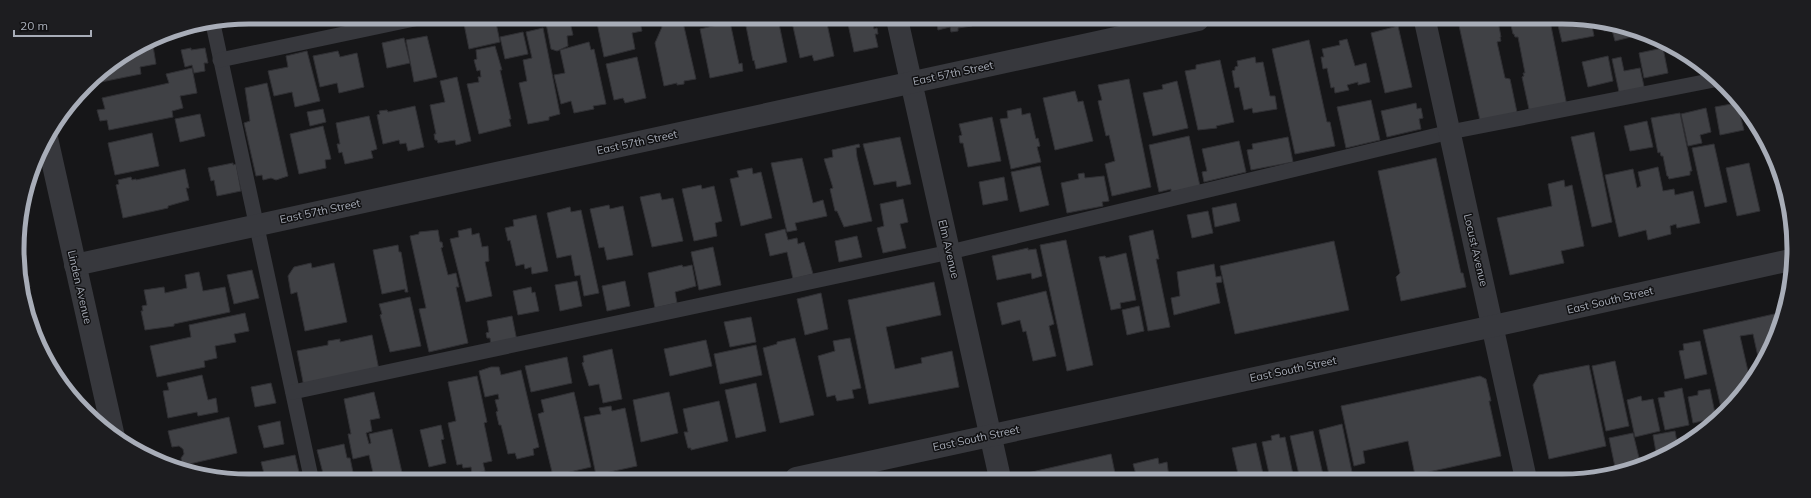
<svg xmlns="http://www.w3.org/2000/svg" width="1811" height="498" font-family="Mulish,sans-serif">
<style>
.building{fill:#404145;stroke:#303034}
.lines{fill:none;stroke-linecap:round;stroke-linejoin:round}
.service{stroke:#37383d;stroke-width:15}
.minor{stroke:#37383d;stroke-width:22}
.tertiary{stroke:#37383d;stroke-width:22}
.labels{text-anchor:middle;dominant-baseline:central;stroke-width:3;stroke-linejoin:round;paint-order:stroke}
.street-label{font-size:11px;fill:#a8adb8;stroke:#111113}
.rim{fill:none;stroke:#a8adb8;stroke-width:5}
</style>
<rect width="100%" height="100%" fill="#161618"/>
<g class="building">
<path d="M304,17H341L306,24Z"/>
<path d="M495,18L500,42L469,49L464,24Z"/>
<path d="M545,18H569L573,35L567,36L568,46L557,51L551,49Z"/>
<path d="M596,18H639L642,31L632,33L635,49L604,57Z"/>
<path d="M660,18H682L696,79L684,81V84L677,85V83L664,86L655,43L662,27Z"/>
<path d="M754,19H778L787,62L756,69L754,60L753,61L746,26L755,24Z"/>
<path d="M793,19H826L834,56L814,61L812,55L800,58L792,22L794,21Z"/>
<path d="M847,19H872L874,29L877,28L878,34H875L878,47L854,52Z"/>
<path d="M936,19H970L972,26L958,28V31L951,32L950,27L938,30Z"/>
<path d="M1458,21H1498L1501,37H1500L1501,41L1497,42L1505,78L1510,79L1518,117L1481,125Z"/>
<path d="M1510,21H1550L1567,106L1530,114L1522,77L1524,76L1523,73H1525L1518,37H1515L1514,34H1513Z"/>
<path d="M1557,21H1591L1594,36L1562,42Z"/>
<path d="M1602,21H1607L1630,31L1631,37L1615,41L1612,30L1604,31Z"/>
<path d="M730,22L739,64L742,63L743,71L710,78L700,29Z"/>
<path d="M1398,26L1412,87L1385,93L1371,33Z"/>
<path d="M196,28L197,32L173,38L172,32Z"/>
<path d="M543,28L560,114L549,117V120L528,124L519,83L527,81L523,60L532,58L526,32Z"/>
<path d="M523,32L528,54L505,59L500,37Z"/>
<path d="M427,36L437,77L414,82L406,40Z"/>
<path d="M404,38L410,63L387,68L382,43Z"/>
<path d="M1347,39L1355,66L1366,63L1370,82L1358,85V82L1347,85L1349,90L1335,93L1334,87L1331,88L1327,68L1323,69L1321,57H1324L1322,49L1340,45L1339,41Z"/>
<path d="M1309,40L1327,122H1330L1335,146L1295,154L1272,49Z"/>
<path d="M589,42L591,50L594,49L606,104L593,106L594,109L574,113L571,101L561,104L554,75L565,73L560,50Z"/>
<path d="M142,46L143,49L153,46L156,64L140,67L141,74L101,82L99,73Z"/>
<path d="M495,46L502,70H500L511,119H509L511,126L479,134L467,84L479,82L478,77H481L480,70L477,71L474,60L477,59L476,50Z"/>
<path d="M191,48V50L205,48L208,63H204L205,71L194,73L192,65L185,67L181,50Z"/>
<path d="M1663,48L1668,73L1644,78L1639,53Z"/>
<path d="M307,51L320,101L295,107L292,92L274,96L268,71L288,67L286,56Z"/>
<path d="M338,51L340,57L357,53L364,87L339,93L337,83L320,87L313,56Z"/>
<path d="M1608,56L1613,81L1588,87L1582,62Z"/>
<path d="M637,57L646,98L625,103L623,98L614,100L606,64Z"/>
<path d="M1255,57L1256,63L1263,62L1270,96H1275L1277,109L1253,113L1252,108L1244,110L1239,87L1235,88L1232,71L1235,70V67L1238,66L1237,61Z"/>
<path d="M1621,57L1624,71L1640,68L1645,91L1619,92L1612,59Z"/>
<path d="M1220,60L1234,122L1216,126L1217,128L1198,130L1185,71L1196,69V65Z"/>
<path d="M192,68L197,93L180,96L183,108L172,111L173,117L109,130L107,120L100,121L97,110L105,109L102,98L169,83L166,74Z"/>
<path d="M457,77L471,141L456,145L455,140L438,143L437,140H435L434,134H436L430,105L445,102L440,81Z"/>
<path d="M1129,79L1151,187L1112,196L1105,164L1115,161L1109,135L1106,136L1098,101L1102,100L1098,85Z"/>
<path d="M1177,81L1188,128L1153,136L1143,93L1163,89L1162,85Z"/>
<path d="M267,83L288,176L276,180L271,178L263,180L262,175L256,176L244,123L250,121L245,88Z"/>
<path d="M1075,91L1078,102L1083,101L1093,141L1055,150L1043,98Z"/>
<path d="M1371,100L1380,140L1346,148L1337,107Z"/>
<path d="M1416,103L1417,109L1421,108L1423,118L1419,119L1421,129L1387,137L1381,111Z"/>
<path d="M1737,103L1744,130L1720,135L1715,107Z"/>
<path d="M415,106L424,147L408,151L406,143L400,144L399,140L383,144L377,115L380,114L379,111L387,110L388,112Z"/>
<path d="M1021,108L1022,115L1030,113L1036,139L1038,138L1040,146L1037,147L1041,162L1011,169L1000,119L1008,118L1007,111Z"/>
<path d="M1706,108L1711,132L1700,135L1702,143L1688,146L1681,114Z"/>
<path d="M323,109L326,122L310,126L307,112Z"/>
<path d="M1680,113L1692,171H1690V175L1669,179L1668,176H1667L1663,156H1661L1660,152L1658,153L1651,118Z"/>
<path d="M200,114L205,136L180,142L175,119Z"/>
<path d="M369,116L377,149L371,151L373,158L345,164L342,152L339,153L337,144H340L336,123Z"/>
<path d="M992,117L1001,161L968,167L963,143H960L959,136L962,135L959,124Z"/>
<path d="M1647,121L1653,147L1630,151L1624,126Z"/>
<path d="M323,126L331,159L325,160L326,168L299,174L290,134Z"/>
<path d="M1594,132L1612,222L1592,227L1571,137Z"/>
<path d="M152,133L159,166L115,175L108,143Z"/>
<path d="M1189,136L1200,186L1171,192V189L1159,192L1149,145Z"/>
<path d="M900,137L911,184L897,187L896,181L874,185L863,144Z"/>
<path d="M1288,137L1293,162L1251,170L1247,150L1253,149L1252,144Z"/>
<path d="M1239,141L1246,172L1204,182L1202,172L1207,171L1202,149Z"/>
<path d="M859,144L860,147L856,148L857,157L872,221L844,227L837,211H835L830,189L833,188L824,159L833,157L832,150Z"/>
<path d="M1714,144L1727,202L1705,207L1692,148Z"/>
<path d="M802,158L813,203L823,200L827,216L795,223L797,230L787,232L771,163Z"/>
<path d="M1436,158L1461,273H1463L1466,287L1401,301L1396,277L1400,273L1378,171Z"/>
<path d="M233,163V165L236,164L241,191L217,196L214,180L211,181L208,168Z"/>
<path d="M1749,163L1760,211L1737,216L1726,168Z"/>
<path d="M1040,166L1049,205L1020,212L1011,172Z"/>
<path d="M1658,167L1663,191L1674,189L1675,195L1693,191L1700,223L1677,228L1676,224L1670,226L1671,234L1648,240L1646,230L1619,237L1605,175L1633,169L1637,188L1641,186L1638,172Z"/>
<path d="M752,168L753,174L761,172L772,218L741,226L730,179L739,177L737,171Z"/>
<path d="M185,169L189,188H186L189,200L168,206V208L123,218L116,185L119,184L118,180L131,177L132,180L136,179V180Z"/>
<path d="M1084,173L1085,178L1104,176L1109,201L1102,202L1103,206L1067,213L1061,183L1079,179L1078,174Z"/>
<path d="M1004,177L1008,200L983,205L979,182Z"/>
<path d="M1564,180L1565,187L1572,185L1584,246L1561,251L1564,263L1510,275L1497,218L1552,206L1548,184Z"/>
<path d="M701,185L702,189L714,186L722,221L715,223L717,236L694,241L682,189Z"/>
<path d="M660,193L662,200L673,198L683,241L652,247L640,197Z"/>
<path d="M903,199L908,222L900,224L906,248L883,253L877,228L884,226L880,204Z"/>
<path d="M1236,203L1240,221L1215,227L1212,208Z"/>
<path d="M609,205L610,209L623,206L633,255L607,260L604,247L599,248L590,209Z"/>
<path d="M570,207L571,212L581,210L599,293L584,296L580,275L575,276L571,255L557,258L547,213Z"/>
<path d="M1208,211L1213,233L1192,238L1187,215Z"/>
<path d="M536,215L548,271L532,274L531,267L525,269L524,264L516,266L510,240L508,241L505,228L514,226L513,220Z"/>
<path d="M471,228L472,235L479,233L482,247L488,246L489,261L485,262L492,296L466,302L450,239L459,237L458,231Z"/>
<path d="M785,229L788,240L797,238L798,244L804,242L813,274L793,279L787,252L770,256L765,234Z"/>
<path d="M438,230L440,242H442L443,247L441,248L448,275L456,273L459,287H456L468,343L429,352L419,309L426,308L410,236L419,234V232Z"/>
<path d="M1153,230L1159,259H1156L1170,327L1148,331L1129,236Z"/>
<path d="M857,236L862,257L839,262L835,241Z"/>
<path d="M1066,240L1093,365L1067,371L1040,245Z"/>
<path d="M1334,241L1349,310L1235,334L1220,266Z"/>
<path d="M398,245L399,252H401L408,292H405V289L382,294L373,250Z"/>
<path d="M713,247L721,285L699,290L691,252Z"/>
<path d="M1028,248V250L1036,249L1042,276L1032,279L1031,273L997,280L992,256Z"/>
<path d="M1126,253L1136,300L1120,303L1121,308L1111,310L1099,257L1105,256L1106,258Z"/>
<path d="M311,263L312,268L334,263L347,322L305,331L297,292L291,294L288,276L294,267Z"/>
<path d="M1214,264L1216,277L1221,276L1222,282L1216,283L1220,303L1174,315L1171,298L1180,296L1177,272Z"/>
<path d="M682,265L683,267L692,265L696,286L675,292L677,303L655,308L648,273Z"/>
<path d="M252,270L259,298L234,304L227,275Z"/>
<path d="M199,272L203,291L225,287L230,312L174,324V326L145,330L141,311H143L142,306L147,305L144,290L164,287L165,293L187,288L185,275Z"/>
<path d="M28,276L30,287L24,289L27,303H24L22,277Z"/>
<path d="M577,281L582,306L560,311L555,285Z"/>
<path d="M625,281L630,306L607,311L602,286Z"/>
<path d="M934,282L941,315L886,327L895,369L922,363L921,358L952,351L959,387L869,404L848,300Z"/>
<path d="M531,287L532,293L535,292L539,311L518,315L513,291Z"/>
<path d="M1046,291L1054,324L1049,326L1056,356L1033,361L1026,331L1023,332L1020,320L1002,325L997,303Z"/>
<path d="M821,293L828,329L805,335L797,299Z"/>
<path d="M410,297L421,346L390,352L380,315L382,314L379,304Z"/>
<path d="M1139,306L1144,331L1127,335L1122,310Z"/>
<path d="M1783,312L1770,352L1760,366L1753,334L1740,336L1750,380L1728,411L1722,412L1703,330Z"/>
<path d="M245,313L249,331L234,334L236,342L215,346L217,358L204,361L205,367L157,377L150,346L191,337L189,325Z"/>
<path d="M512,316L517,341L491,346L490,338H487L486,333L489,332L487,321Z"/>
<path d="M751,317L756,342L730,347L724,322Z"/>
<path d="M372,335L379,370L304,387L297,351L328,345V341L340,339V342Z"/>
<path d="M795,338L814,415L780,423L763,348L777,344V342Z"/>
<path d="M850,338L861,388L852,390L854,398L837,401L835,395L827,397L818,356L835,351L833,341Z"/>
<path d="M706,340L712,366L670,376L664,349Z"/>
<path d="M1700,341L1707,374L1685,379L1679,351L1684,350L1683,344Z"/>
<path d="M756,345L762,375L720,384L714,354Z"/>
<path d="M612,349L622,399L603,403L599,384L589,386L582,363L584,362L583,356Z"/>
<path d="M567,357L572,383L531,392L525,366Z"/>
<path d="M1615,361L1629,426L1606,431L1592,366Z"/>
<path d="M1589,365L1606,446L1549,459L1533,385L1539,375Z"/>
<path d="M491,367H499L501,375L521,370L539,447L533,449L534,455L517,459L515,453L508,454L501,425H499L496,412L498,411L495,400L499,399L498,394L485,397L479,371Z"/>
<path d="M202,375L208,400L216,398L218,412L198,416L197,412L168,418L163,391L169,390L167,383Z"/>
<path d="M477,376L487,422L484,423L492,461L483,463L485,471L472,474L471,467L463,468L462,464L457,465L448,423L456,421L448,382Z"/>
<path d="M1480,376L1486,379L1491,401H1489L1501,456L1415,475L1408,441L1363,451L1365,463L1354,466L1341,406Z"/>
<path d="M271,383L276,403L255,407L251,387Z"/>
<path d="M756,383L766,431L736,438L725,390Z"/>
<path d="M1682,388L1689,425L1665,430L1658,398L1665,397L1664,392Z"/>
<path d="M1710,389L1716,418L1693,423L1688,397L1698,395V391Z"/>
<path d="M374,392L380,418L370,420L372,431L366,433L369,444L371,443L369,434L392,429L403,477H374L369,455L353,459L348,434H351L344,399Z"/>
<path d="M574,392L591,467L553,476L538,414L544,412L541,400Z"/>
<path d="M669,392L678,433L641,442L633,400Z"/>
<path d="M1641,396L1642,401L1653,399L1660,431L1635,437L1627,400Z"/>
<path d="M719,401L728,441L691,450V448H688L684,432H688L683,409Z"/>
<path d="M611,406L612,411L625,408L637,466L596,475L584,417L601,414L599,408Z"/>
<path d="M229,417L237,453L185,465L182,464L181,458L184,454L183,449L179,446L172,447L168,431Z"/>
<path d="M280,421L284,444L264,448L258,426Z"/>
<path d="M1342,424L1353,477L1330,479L1319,430Z"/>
<path d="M441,425L444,439L441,440L446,463L429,467L420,430Z"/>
<path d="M1313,431L1324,479H1300L1290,436Z"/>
<path d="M1675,431L1678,448L1665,457L1657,458L1653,435Z"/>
<path d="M1633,433L1640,462L1615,467L1609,438Z"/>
<path d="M1279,434L1280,438L1285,437L1294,479L1270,478L1262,442L1272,440L1271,436Z"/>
<path d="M1256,443L1264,478H1239L1232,448Z"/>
<path d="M344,444L347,458H350L354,477H324L317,450Z"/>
<path d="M1111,454L1116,478H1024L1023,474Z"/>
<path d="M295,455L300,477H265L261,462Z"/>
<path d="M1158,458L1159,464L1167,462L1169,478H1137L1133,464Z"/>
</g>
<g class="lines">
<g class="service">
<path d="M213,24L311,477"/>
<path d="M220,60L419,18"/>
<path d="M293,392L950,252L1450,132L1714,80"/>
</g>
<g class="minor">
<path d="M897,19L1000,478"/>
<path d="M1425,21L1526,479"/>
<path d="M47,138L114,437"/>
<path d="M75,265L1198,20"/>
</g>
<path class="tertiary" d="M796,478L1521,320L1790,260"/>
</g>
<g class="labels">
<g class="street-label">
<text transform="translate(953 73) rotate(-12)">East 57th Street</text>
<text transform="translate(637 142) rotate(-12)">East 57th Street</text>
<text transform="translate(320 211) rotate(-12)">East 57th Street</text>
<text transform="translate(949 249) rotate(77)">Elm Avenue</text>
<text transform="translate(1476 250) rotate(77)">Locust Avenue</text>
<text transform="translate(80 287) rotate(77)">Linden Avenue</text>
<text transform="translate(1610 300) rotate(-13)">East South Street</text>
<text transform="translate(1293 369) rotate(-12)">East South Street</text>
<text transform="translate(976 438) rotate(-12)">East South Street</text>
</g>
</g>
<path d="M0 0H1811V498H0ZM249 24H1562A225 225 0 0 1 1787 249V249A225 225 0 0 1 1562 474H249A225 225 0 0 1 24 249V249A225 225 0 0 1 249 24Z" fill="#1d1d20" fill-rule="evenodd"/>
<path class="rim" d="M249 24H1562A225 225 0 0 1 1787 249V249A225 225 0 0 1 1562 474H249A225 225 0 0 1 24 249V249A225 225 0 0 1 249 24Z"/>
<path d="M14 30v6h77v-6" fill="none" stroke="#a8adb8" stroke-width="2"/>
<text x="20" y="30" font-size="12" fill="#a8adb8" stroke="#111113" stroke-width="3" paint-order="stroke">20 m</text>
</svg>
